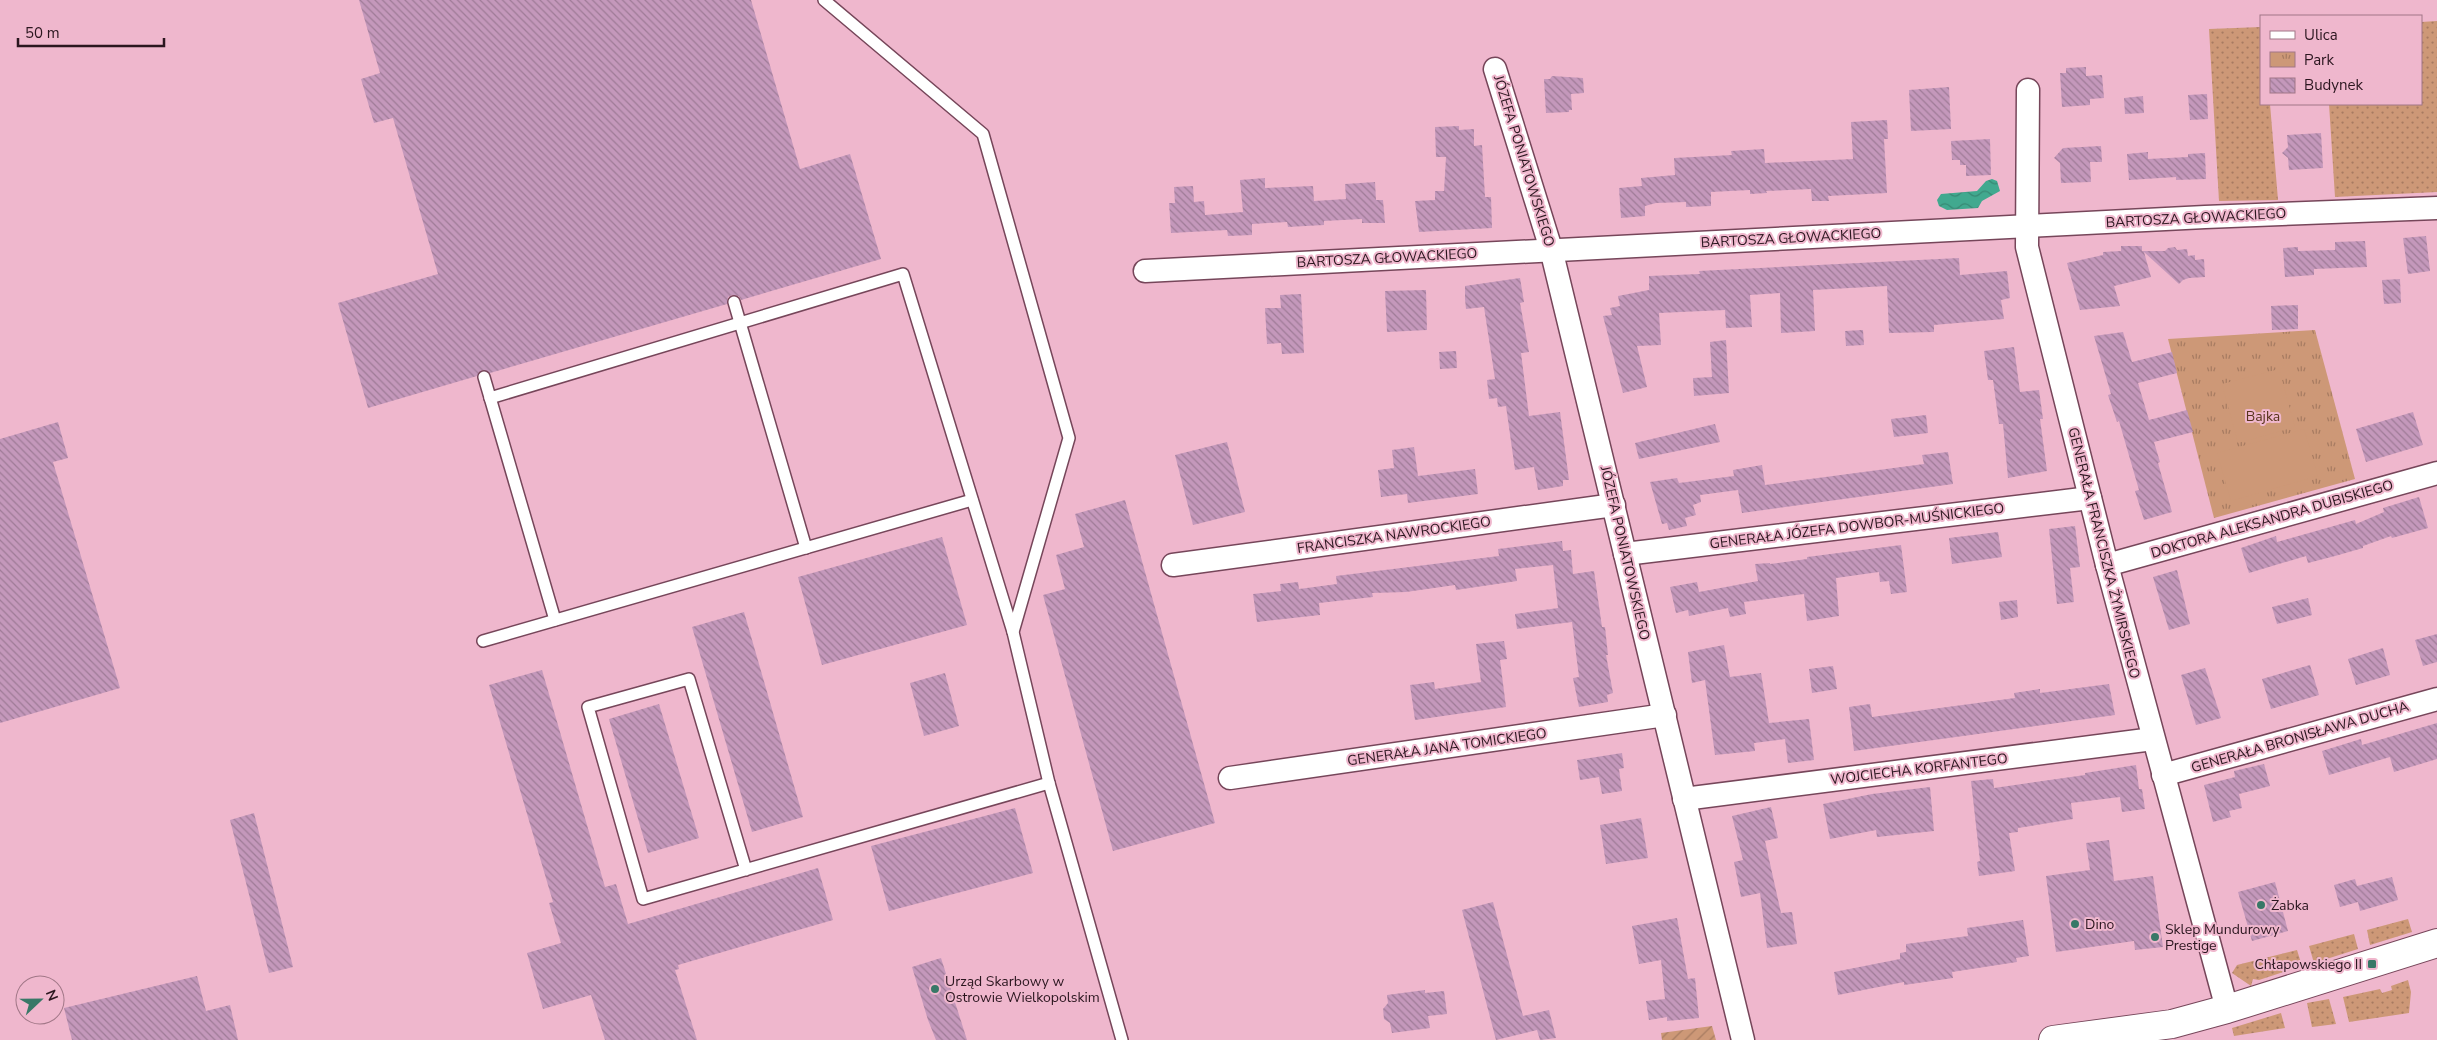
<svg xmlns="http://www.w3.org/2000/svg" width="2437" height="1040" font-family="'Nunito Sans',sans-serif">
<style>
.grass{fill:url(#grass-dots)}
.park{fill:url(#park-tufts)}
.garden{fill:url(#garden-furrows)}
.pitch{fill:#cd9877}
.water{fill:url(#water-waves)}
.building{fill:url(#building-back-hatch)}
.lines{fill:none;stroke-linecap:round;stroke-linejoin:round}
.service-casing{stroke:#76465a;stroke-width:14}
.minor-casing{stroke:#76465a;stroke-width:25}
.tertiary-casing{stroke:#76465a;stroke-width:30}
.service{stroke:#fff;stroke-width:11}
.minor{stroke:#fff;stroke-width:22}
.tertiary{stroke:#fff;stroke-width:28}
.poi-dot{fill:#387867;stroke:#efb7cd;stroke-width:2}
.labels{text-anchor:middle;dominant-baseline:central;stroke-width:4;stroke-linejoin:round;paint-order:stroke}
.street-label{font-size:14px;fill:#2b161f;stroke:#efb7cd}
.park-label{font-size:14px;fill:#58341c;stroke:#efb7cd}
.poi-label{font-size:14px;fill:#2b161f;stroke:#efb7cd;text-anchor:start}
</style>
<defs>
<pattern id="grass-dots" width="8" height="8" patternUnits="userSpaceOnUse" patternTransform="scale(1.25)"><rect width="8" height="8" fill="#cd9877"/><path d="M2 2h.1M6 6h.1" fill="none" stroke="#a77b61" stroke-width="1.8" stroke-linecap="round"/></pattern>
<pattern id="park-tufts" width="24" height="20" patternUnits="userSpaceOnUse" patternTransform="scale(1.25)"><rect width="24" height="20" fill="#cd9877"/><path d="M3 7l-1-3M5 7V3M7 7l1-3M15 17l-1-3M17 17v-4M19 17l1-3" fill="none" stroke="#a77b61"/></pattern>
<pattern id="garden-furrows" width="10" height="10" patternUnits="userSpaceOnUse" patternTransform="scale(1.25)"><rect width="10" height="10" fill="#cd9877"/><path d="M-1 1l2-2M0 10L10 0M9 11l2-2" fill="none" stroke="#a77b61"/></pattern>
<pattern id="water-waves" width="16" height="10" patternUnits="userSpaceOnUse" patternTransform="scale(1.25)"><rect width="16" height="10" fill="#41a98f"/><path d="M0 5q4-4 8 0t8 0" fill="none" stroke="#378974"/></pattern>
<pattern id="building-back-hatch" width="6" height="6" patternUnits="userSpaceOnUse" patternTransform="scale(1.25)"><rect width="6" height="6" fill="#c498bb"/><path d="M-1 5l2 2M0 0l6 6M5-1l2 2" fill="none" stroke="#9f7b97"/></pattern>
</defs>
<rect width="100%" height="100%" fill="#efb7cd"/>
<g class="grass">
<path d="M2437,21V192L2335,197L2329,104H2421V22Z"/>
<path d="M2261,27V104H2270L2278,200L2219,201L2209,29Z"/>
<path d="M2408,919L2412,932L2370,945L2367,930Z"/>
<path d="M2354,934L2358,949L2314,963L2309,946Z"/>
<path d="M2297,950L2302,966L2259,980L2253,979L2251,986L2232,973L2237,965Z"/>
<path d="M2408,980L2411,992L2409,1013L2349,1022L2343,997L2380,989L2382,993L2392,990L2391,986Z"/>
<path d="M2329,999L2336,1024L2312,1027L2307,1003Z"/>
<path d="M2281,1013L2285,1028L2234,1036L2232,1028Z"/>
</g>
<path class="park" d="M2315,330L2355,479L2214,518L2168,339Z"/>
<path class="garden" d="M1712,1026L1716,1040H1662L1661,1033Z"/>
<g class="pitch">
<path d="M2279,369L2295,427L2238,443L2222,384Z"/>
<path d="M2304,429L2318,476L2231,501L2217,453Z"/>
</g>
<path class="water" d="M1992,179L1997,181L2000,191L1982,201L1978,208L1947,210L1939,206L1937,200L1941,194L1977,191L1986,181Z"/>
<g class="building">
<path d="M359,0H751L800,169L850,154L881,259L741,300L739,296L732,295L728,297L727,304L490,373L482,370L477,376L368,408L338,303L438,274L393,118L374,123L361,79L380,73Z"/>
<path d="M2086,67V76L2102,75L2104,98L2090,99V105L2062,107L2060,73H2066V68Z"/>
<path d="M1552,76L1583,78L1584,93L1571,94L1572,110H1569V112L1546,113L1544,79H1550Z"/>
<path d="M1949,87L1951,129L1911,131L1909,90Z"/>
<path d="M2207,94L2208,119L2190,120L2188,95Z"/>
<path d="M2143,96L2144,113L2125,114L2124,98Z"/>
<path d="M1887,120L1888,139H1884L1887,193L1828,196L1829,201H1812L1811,189L1766,191L1767,193L1750,194V190L1711,192V206L1686,207V202L1656,203L1645,206V216L1621,218L1619,188L1642,186L1641,178L1675,175L1674,158L1732,155L1731,151L1764,149L1765,163L1853,159L1851,122Z"/>
<path d="M1459,126V130L1474,129V146L1482,145L1485,197H1491L1492,228L1419,232L1415,201L1435,200V191H1444L1446,157H1436L1435,127Z"/>
<path d="M2321,133L2323,168L2289,170L2288,158L2282,153L2288,147L2287,135Z"/>
<path d="M1990,139L1991,175L1966,176V165H1960V160H1952L1951,141Z"/>
<path d="M2101,146L2102,162H2090L2091,182L2061,183L2060,163L2054,158L2063,148Z"/>
<path d="M2148,152V159L2188,157V154L2205,153L2206,179L2176,180V177L2129,180L2127,154Z"/>
<path d="M1265,178V188L1313,186L1314,201L1346,199L1345,184L1375,182L1376,200H1383L1385,223H1362V219L1324,221V225L1288,227L1287,222L1252,224V235L1228,236L1227,230L1171,233L1169,203H1175L1174,187L1193,186L1194,202L1204,201L1205,215L1243,212L1240,180Z"/>
<path d="M2426,236L2430,271L2408,274L2403,238Z"/>
<path d="M2365,241L2367,267L2314,269V275L2285,277L2283,248L2298,247V251L2335,250V242Z"/>
<path d="M2121,246H2142V251H2165L2168,248L2175,247L2177,250L2187,249L2188,256L2195,255V260L2204,259L2205,277L2189,278L2183,280L2179,284L2144,252L2151,277L2114,286L2120,306L2080,310L2067,263L2103,255V252L2121,251Z"/>
<path d="M1959,258L1960,275L2007,271L2010,298L2001,300L2004,319L1934,325V332L1889,333L1887,286L1813,290L1815,331L1781,333L1780,293L1750,295L1752,327L1726,328L1725,310L1659,313L1661,345L1637,346L1647,387L1623,393L1603,316L1612,315L1610,308L1620,306L1618,296L1649,290V276L1700,274L1699,271Z"/>
<path d="M1520,278L1524,302L1520,303L1529,352L1521,353L1529,416L1560,412L1569,480H1563V486L1538,490L1534,467L1515,470L1506,406L1498,407L1497,398L1489,399L1487,380L1495,379L1484,307L1466,309L1465,299V286Z"/>
<path d="M2400,279L2401,303L2384,304L2382,280Z"/>
<path d="M1426,290L1427,330L1387,332L1385,291Z"/>
<path d="M1301,294L1304,353L1282,354L1281,343L1267,344L1265,308H1281L1280,295Z"/>
<path d="M2298,305V329L2272,330L2271,306Z"/>
<path d="M1863,330L1864,345L1846,346L1845,331Z"/>
<path d="M2123,332L2132,362L2172,352L2177,373L2138,383L2149,420L2187,410L2193,432L2154,442L2160,462L2158,463L2172,512L2144,520L2135,491L2139,490L2119,421L2117,422L2108,395L2111,394L2094,336Z"/>
<path d="M1726,340L1729,393L1694,396L1693,378L1712,377L1710,342Z"/>
<path d="M2014,347L2020,392L2039,390L2043,419H2040L2047,471L2008,478L2003,424H1999L1993,380H1988L1984,351Z"/>
<path d="M1456,351L1457,368L1440,369L1439,352Z"/>
<path d="M2413,412L2423,445L2366,462L2356,429Z"/>
<path d="M1926,415L1928,433L1894,437L1891,419Z"/>
<path d="M58,422L68,458L53,462L120,688L0,723V439Z"/>
<path d="M1715,424L1720,442L1639,459L1635,443Z"/>
<path d="M1227,442L1245,512L1193,525L1175,455Z"/>
<path d="M1414,447L1418,476L1475,469L1478,494L1408,503L1407,494L1381,497L1378,470L1394,468L1392,450Z"/>
<path d="M1948,452L1953,484L1742,513L1738,490L1700,495L1701,502L1693,505L1696,515L1685,518L1687,526L1669,530L1667,523L1662,524L1650,482L1677,478L1679,483L1734,476L1733,470L1762,465L1765,485L1924,464L1922,455Z"/>
<path d="M2419,497L2428,528L2392,538L2391,536L2363,546V548L2335,556L2308,563L2306,556L2249,573L2241,548L2276,536L2277,542L2355,520L2356,524L2384,512L2383,508Z"/>
<path d="M1125,500L1215,823L1113,851L1043,595L1065,589L1056,555L1084,547L1075,514Z"/>
<path d="M2075,526L2080,567L2070,568L2074,602L2057,604L2049,529Z"/>
<path d="M1998,532L2002,557L1952,564L1949,538Z"/>
<path d="M942,537L967,625L822,665L798,577Z"/>
<path d="M1562,541L1563,551L1571,550L1573,574L1594,571L1602,627H1605L1608,655H1606L1613,693L1607,695L1608,702L1579,707L1573,678L1579,677L1572,622L1517,629L1515,614L1558,608L1553,565L1515,569L1517,581L1456,590L1455,585L1406,592L1372,593L1373,597L1319,603L1320,615L1257,622L1253,594L1281,591L1280,584L1298,582L1299,589L1337,584L1336,576L1499,556L1498,549Z"/>
<path d="M1901,545L1907,592L1891,594L1889,581L1880,582L1879,572L1836,578L1839,616L1807,621L1804,594L1744,602L1746,614L1730,617L1728,608L1689,616L1688,610L1676,613L1670,587L1697,582L1699,592L1758,581L1755,564L1770,563V564L1807,559V557Z"/>
<path d="M2177,570L2190,624L2169,630L2153,577Z"/>
<path d="M2308,598L2312,615L2277,624L2272,607Z"/>
<path d="M2017,600L2018,617L2001,620L1999,602Z"/>
<path d="M744,612L803,817L752,832L692,627Z"/>
<path d="M2437,634V662L2423,666L2415,640Z"/>
<path d="M1504,641L1507,659L1500,660L1506,707L1415,720L1410,685L1434,682L1435,689L1481,682L1476,644Z"/>
<path d="M1724,645L1730,677L1761,673L1769,723L1809,719L1814,760L1788,763L1785,739L1754,743L1755,751L1715,755L1705,680L1692,683L1688,652Z"/>
<path d="M2383,648L2390,675L2356,685L2348,659Z"/>
<path d="M2310,665L2319,695L2271,709L2262,679Z"/>
<path d="M1833,666L1837,689L1812,693L1809,669Z"/>
<path d="M2205,668L2221,718L2196,725L2181,675Z"/>
<path d="M542,670L605,887L616,884L628,924L818,868L833,920L678,965L679,969L675,970L697,1040H605L591,995L543,1009L527,953L561,943L549,903L553,902L489,685Z"/>
<path d="M945,673L959,726L924,736L910,683Z"/>
<path d="M2109,684L2115,715L1854,751L1849,707L1870,704L1872,717L2015,698L2014,693L2040,689V693Z"/>
<path d="M659,704L699,838L648,853L609,719Z"/>
<path d="M2437,723V759L2394,772L2390,757L2329,775L2322,751L2361,739L2362,745Z"/>
<path d="M1622,753L1624,768L1619,769L1622,791L1602,794L1599,777L1580,780L1577,760Z"/>
<path d="M2264,764L2270,786L2239,794L2242,808L2229,811L2231,817L2213,822L2204,785L2235,777L2234,771Z"/>
<path d="M2136,765L2139,789H2142L2145,809L2122,812L2120,797L2071,803L2073,819L2018,828V832L2009,833L2015,871L1979,876L1977,862L1980,861L1971,781L1993,779L1994,788L2085,775V773Z"/>
<path d="M1930,787L1934,831L1877,837L1876,830L1830,839L1823,804L1872,794Z"/>
<path d="M1771,807L1778,838L1765,841L1781,913L1792,912L1797,944L1767,948L1760,893L1741,897L1734,862L1743,860L1732,816Z"/>
<path d="M1015,808L1033,873L889,911L871,846Z"/>
<path d="M254,813L293,967L269,973L230,820Z"/>
<path d="M1641,818L1648,858L1606,864L1600,825Z"/>
<path d="M2109,840L2114,881L2153,876L2163,947L2135,950L2134,941L2056,952L2046,876L2090,870L2086,843Z"/>
<path d="M2392,877L2398,900L2360,911L2358,902L2340,907L2334,885L2355,879L2357,886Z"/>
<path d="M2275,882L2288,931L2252,941L2238,892Z"/>
<path d="M1493,902L1523,1016L1549,1010L1556,1038L1540,1040L1537,1030L1496,1040L1462,910Z"/>
<path d="M1677,918L1688,979L1695,978L1699,1018L1667,1021V1017L1649,1020L1646,1001L1665,999L1661,960L1639,964L1632,926Z"/>
<path d="M2023,920L2029,956L2016,958L2017,962L1952,972L1953,978L1904,985V982L1838,995L1834,972L1900,959V953L1906,952V944L1968,936L1967,928Z"/>
<path d="M941,958L967,1040H936L928,1020L912,967Z"/>
<path d="M197,976L206,1011L230,1005L238,1040H72L64,1008Z"/>
<path d="M1425,990V993L1444,991L1447,1014L1428,1016L1430,1028L1392,1033L1390,1023L1384,1019L1383,1009L1388,1003L1387,995Z"/>
</g>
<g class="lines">
<defs>
<g id="service">
<path d="M824,0L983,134L1069,438L1013,632L1049,783L1122,1040"/>
<path d="M734,302L806,548"/>
<path d="M484,377L555,620"/>
<path d="M490,398L903,274L1013,632"/>
<path d="M483,641L972,500"/>
<path d="M746,870L689,679L588,707L643,899L1049,783"/>
</g>
<g id="minor">
<path d="M1495,69L1551,249L1743,1040"/>
<path d="M2028,90L2027,247L2107,565L2227,1009"/>
<path d="M1145,271L2205,217L2437,208"/>
<path d="M1625,554L2090,498"/>
<path d="M1173,565L1614,505"/>
<path d="M2107,565L2437,473"/>
<path d="M2163,775L2437,699"/>
<path d="M1230,778L1665,715"/>
<path d="M1684,799L2153,739"/>
</g>
<path id="tertiary" d="M2053,1040L2172,1024L2227,1009L2437,943"/>
</defs>
<use href="#service" class="service-casing"/>
<use href="#minor" class="minor-casing"/>
<use href="#tertiary" class="tertiary-casing"/>
<use href="#service" class="service"/>
<use href="#minor" class="minor"/>
<use href="#tertiary" class="tertiary"/>
</g>
<g class="poi-dot">
<circle cx="2261" cy="905" r="5"/>
<circle cx="2075" cy="924" r="5"/>
<circle cx="2155" cy="937" r="5"/>
<rect x="2367" y="959" width="10" height="10" rx="2.5"/>
<circle cx="935" cy="989" r="5"/>
</g>
<g class="labels">
<g class="street-label">
<text transform="translate(1524 161) rotate(73)">JÓZEFA PONIATOWSKIEGO</text>
<text transform="translate(2196 218) rotate(-3)">BARTOSZA GŁOWACKIEGO</text>
<text transform="translate(1791 238) rotate(-3)">BARTOSZA GŁOWACKIEGO</text>
<text transform="translate(1387 258) rotate(-3)">BARTOSZA GŁOWACKIEGO</text>
<text transform="translate(2272 519) rotate(-16)">DOKTORA ALEKSANDRA DUBISKIEGO</text>
<text transform="translate(1857 526) rotate(-7)">GENERAŁA JÓZEFA DOWBOR-MUŚNICKIEGO</text>
<text transform="translate(1394 535) rotate(-8)">FRANCISZKA NAWROCKIEGO</text>
<text transform="translate(1625 553) rotate(77)">JÓZEFA PONIATOWSKIEGO</text>
<text transform="translate(2104 553) rotate(76)">GENERAŁA FRANCISZKA ŻYMIRSKIEGO</text>
<text transform="translate(2300 737) rotate(-16)">GENERAŁA BRONISŁAWA DUCHA</text>
<text transform="translate(1447 747) rotate(-8)">GENERAŁA JANA TOMICKIEGO</text>
<text transform="translate(1919 769) rotate(-7)">WOJCIECHA KORFANTEGO</text>
</g>
<g class="park-label">
<text x="2263" y="416">Bajka</text>
</g>
<g class="poi-label">
<text x="2271" y="905">Żabka</text>
<text x="2085" y="924">Dino</text>
<text x="2165" y="929">Sklep Mundurowy<tspan x="2165" dy="16">Prestige</tspan></text>
<text x="2362" y="964" text-anchor="end">Chłapowskiego II</text>
<text x="945" y="981">Urząd Skarbowy w<tspan x="945" dy="16">Ostrowie Wielkopolskim</tspan></text>
</g>
</g>
<rect x="2260" y="15" width="162" height="90" fill="#efb7cd" stroke="#a17787"/>
<rect x="2270" y="31" width="25" height="8" fill="#ffffff" stroke="#a17787"/>
<text x="2304" y="40" font-size="15" fill="#2b161f">Ulica</text>
<rect x="2270" y="52" width="25" height="15" fill="url(#park-tufts)" stroke="#a17787"/>
<text x="2304" y="65" font-size="15" fill="#2b161f">Park</text>
<rect x="2270" y="78" width="25" height="15" fill="url(#building-back-hatch)" stroke="#a17787"/>
<text x="2304" y="90" font-size="15" fill="#2b161f">Budynek</text>
<g transform="translate(40 1000) rotate(68)"><circle r="24" fill="#efb7cd" stroke="#a17787"/>
<path d="M0-4L9 19L0 12L-9 19Z" fill="#387867"/>
<text y="-8" font-size="14" font-weight="bold" text-anchor="middle" fill="#2b161f">N</text>
</g>
<path d="M18 38v8h146v-8" fill="none" stroke="#2b161f" stroke-width="2.5"/>
<text x="25" y="38" font-size="15" fill="#2b161f" stroke="#efb7cd" stroke-width="4" paint-order="stroke">50 m</text>
</svg>
